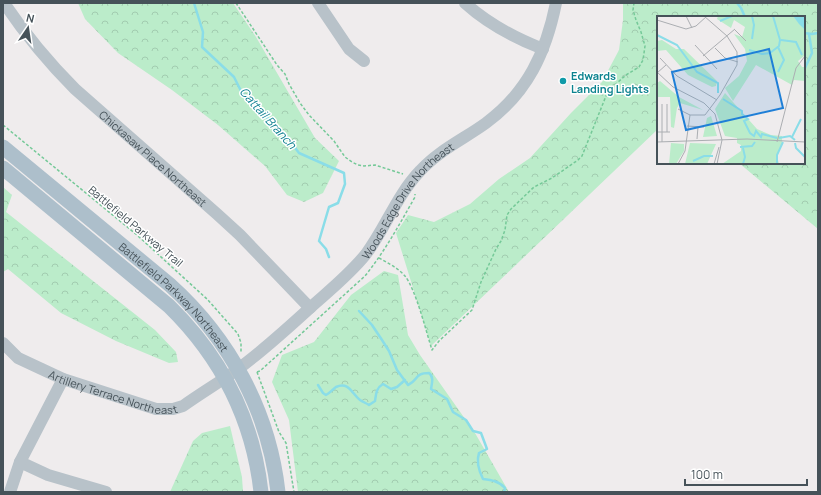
<svg xmlns="http://www.w3.org/2000/svg" width="821" height="495" font-family="Manrope,sans-serif">
<style>
.forest{fill:url(#forest-crowns)}
.lines{fill:none;stroke-linecap:round;stroke-linejoin:round}
.stream{stroke:#8adde8;stroke-width:2.5}
.path{stroke:#75c998;stroke-width:1.5;stroke-dasharray:3 2;stroke-linecap:butt}
.minor{stroke:#b8c2c9;stroke-width:12}
.major{stroke:#adbfcb;stroke-width:15}
.culture-dot{fill:#0f9aa8;stroke:#fff;stroke-width:1.5}
.labels{text-anchor:middle;dominant-baseline:central;stroke-width:3;stroke-linejoin:round;paint-order:stroke}
.culture-label{font-size:11px;font-weight:bold;fill:#0d838f;stroke:#fff;text-anchor:start}
.street-label{font-size:11px;fill:#465259;stroke:#fff}
.water-label{font-size:12px;font-style:italic;fill:#118293;stroke:#fff}
.inset-river{fill:none;stroke:#8adde8;stroke-width:2}
.inset-road{fill:none;stroke:#abaeb2;stroke-width:1}
.view{fill:#1f7fd7;fill-opacity:0.15;stroke:#1f7fd7;stroke-width:2}
.inset-edge{fill:none;stroke:#465259;stroke-width:2}
</style>
<defs>
<pattern id="forest-crowns" width="20" height="18" patternUnits="userSpaceOnUse"><rect width="20" height="18" fill="#bbecca"/><path d="M2 6a3 3 0 1 1 6 0M12 15a3 3 0 1 1 6 0" fill="none" stroke="#a2ccb0"/></pattern>
</defs>
<rect width="100%" height="100%" fill="#efeced"/>
<g class="forest">
<path d="M78,3H233L256,37L315,138L339,161L323,193L304,202L287,195L265,166L218,125L172,90L118,53L85,19Z"/>
<path d="M623,3H818V229L739,163H804V17H658V129L431,346L396,233L408,215L434,222L470,204L499,179L530,158L571,113L602,82L619,50L623,20Z"/>
<path d="M3,187L12,195L6,212L155,330L176,352L178,362L169,363L116,341L61,313L8,269L3,272Z"/>
<path d="M384,271L398,275L408,335L420,355L475,433L509,492H298L289,420L272,382L282,355L314,342L351,295Z"/>
<path d="M230,426L242,477L243,492H170L193,441L202,433Z"/>
</g>
<g class="lines">
<g class="stream">
<path d="M194,3L203,32L202,47L234,77L242,93L287,137L299,153L344,173L345,184L338,203L329,207L319,241L326,249L329,257"/>
<path d="M737,3L741,8L745,17"/>
<path d="M804,33L812,34L818,33"/>
<path d="M804,70L812,53L809,34"/>
<path d="M804,121L805,123"/>
<path d="M359,311L372,325L382,340L389,351L397,370L408,385C419,380 414,373 429,373C434,377 432,383 431,389L447,399L453,412L466,420L473,431L481,433L487,449L479,453C476,462 479,471 483,479C491,480 499,481 505,488L504,492"/>
<path d="M318,385L323,393L326,395C330,393 333,389 336,387C349,381 352,394 360,400C363,402 366,403 369,405L375,401C376,394 376,388 383,384L391,389L397,387L405,380"/>
</g>
<g class="path">
<path d="M236,3L277,65L285,74L289,84L300,103L309,115L334,141L345,157L352,162L358,165L364,166L375,165L403,174"/>
<path d="M3,125L137,235L207,299L238,334L241,343V352"/>
<path d="M379,258C388,263 398,268 405,276C416,290 426,331 432,350L439,341L472,310L481,282L496,249L501,241L505,230L507,215L511,209L534,187L552,178L578,160L582,156L608,91L626,75L639,67L643,60L645,46L641,32L636,20L633,10L634,3"/>
<path d="M257,372L260,371L365,276C385,251 399,225 415,197V194"/>
<path d="M257,372L279,432L286,443L294,492"/>
</g>
<g class="minor">
<path id="s1" d="M4,3C25,34 48,62 75,89L217,214L240,235L310,308"/>
<path d="M318,3L349,49L364,61"/>
<path d="M465,3C487,23 515,38 543,49"/>
<path id="s2" d="M3,343L18,358L63,379L156,409H173L183,406C201,393 220,382 238,369C264,350 288,328 312,306C330,290 350,274 366,254C386,227 397,195 420,171C439,150 464,139 486,123C528,92 546,52 556,3"/>
<path d="M20,462L48,475L106,492"/>
<path d="M10,492L20,462L63,379"/>
</g>
<g class="major">
<path id="s3" d="M3,147L170,285C230,339 269,412 278,492"/>
<path d="M3,168L169,306C221,357 253,420 261,492"/>
</g>
</g>
<circle class="culture-dot" cx="563" cy="81" r="4"/>
<g class="labels">
<g class="culture-label">
<text x="571" y="75">Edwards<tspan x="571" dy="13">Landing Lights</tspan></text>
</g>
<g class="street-label">
<text stroke="none"><textPath href="#s1" startOffset="216">Chickasaw Place Northeast</textPath></text>
<text stroke="none"><textPath href="#s2" startOffset="503">Woods Edge Drive Northeast</textPath></text>
<text transform="translate(136 226) rotate(40)">Battlefield Parkway Trail</text>
<text stroke="none"><textPath href="#s3" startOffset="228">Battlefield Parkway Northeast</textPath></text>
<text stroke="none"><textPath href="#s2" startOffset="123">Artillery Terrace Northeast</textPath></text>
</g>
<g class="water-label">
<text transform="translate(268 118) rotate(48)">Cattail Branch</text>
</g>
</g>
<g transform="translate(657 16)">
<rect width="148" height="148" fill="#efeced"/>
<path d="M61,0H136L148,14L147,40L141,45L145,51H148V65L137,64L135,69L99,49L76,85L68,72L82,60L90,45L88,33L77,18L85,21L88,11L77,4L74,12L60,3ZM5,24L19,33H27L60,65L59,70L55,71L31,59L9,34L0,35V25ZM3,65L22,81L46,94L23,87L20,92L17,112L14,111L13,81H0V67ZM68,77L100,113L114,119L125,120V129L120,140L122,148H65L84,135V129L80,127V122L68,120L58,93ZM54,100L60,120L46,121L50,102ZM14,127L27,128V135L19,148H12ZM33,127L59,128L50,148H28Z" fill="#bbecca"/>
<path d="M136,0H148V14L142,8Z" fill="#8adde8"/>
<path class="inset-river" d="M95,0L97,9L95,23M63,5L75,0M0,19L20,29L40,56L61,67V77M124,24L139,26L145,39M92,34L105,38L113,37L122,30L123,24L116,0M121,56L127,44L121,31M66,83L85,95V98L91,103L87,105L93,117L97,120L99,115L104,121L105,118L120,122M135,121L144,103M122,122L133,120L138,124M138,127L139,132L148,141M83,131L95,130L98,126M36,145L47,140H56M86,148L88,141L86,132M120,148V139L126,126"/>
<path class="inset-road" d="M29,0L35,12M0,4L29,13L39,10L50,0M78,14L89,25M38,29L60,53M58,32L68,42L81,46M46,40L78,13M3,42L20,60L60,84M0,56L16,71L47,87L58,98L65,124L60,148M0,57L9,49M21,93L33,99H48L63,79L80,49V36L70,20L47,0M30,110L47,111M0,116H13M10,116V88M40,123L41,111M0,126L90,123L148,126M5,126V88M120,126L139,52L148,40M21,148L28,135L33,99M57,148L62,131"/>
<path class="view" d="M112,33L126,92L29,114L15,56Z"/>
<rect width="148" height="148" class="inset-edge"/>
</g>
<rect width="821" height="495" fill="none" stroke="#465259" stroke-width="8"/>
<g transform="translate(28 28) rotate(13)" stroke="#ffffff" stroke-width="3" paint-order="stroke">
<path d="M0-3L7 15L0 10L-7 15Z" fill="#465259"/>
<text y="-6" font-size="11" font-weight="bold" text-anchor="middle" fill="#465259">N</text>
</g>
<path d="M685 479v6h122v-6" fill="none" stroke="#465259" stroke-width="2"/>
<text x="691" y="479" font-size="12" fill="#465259" stroke="#ffffff" stroke-width="3" paint-order="stroke">100 m</text>
</svg>
